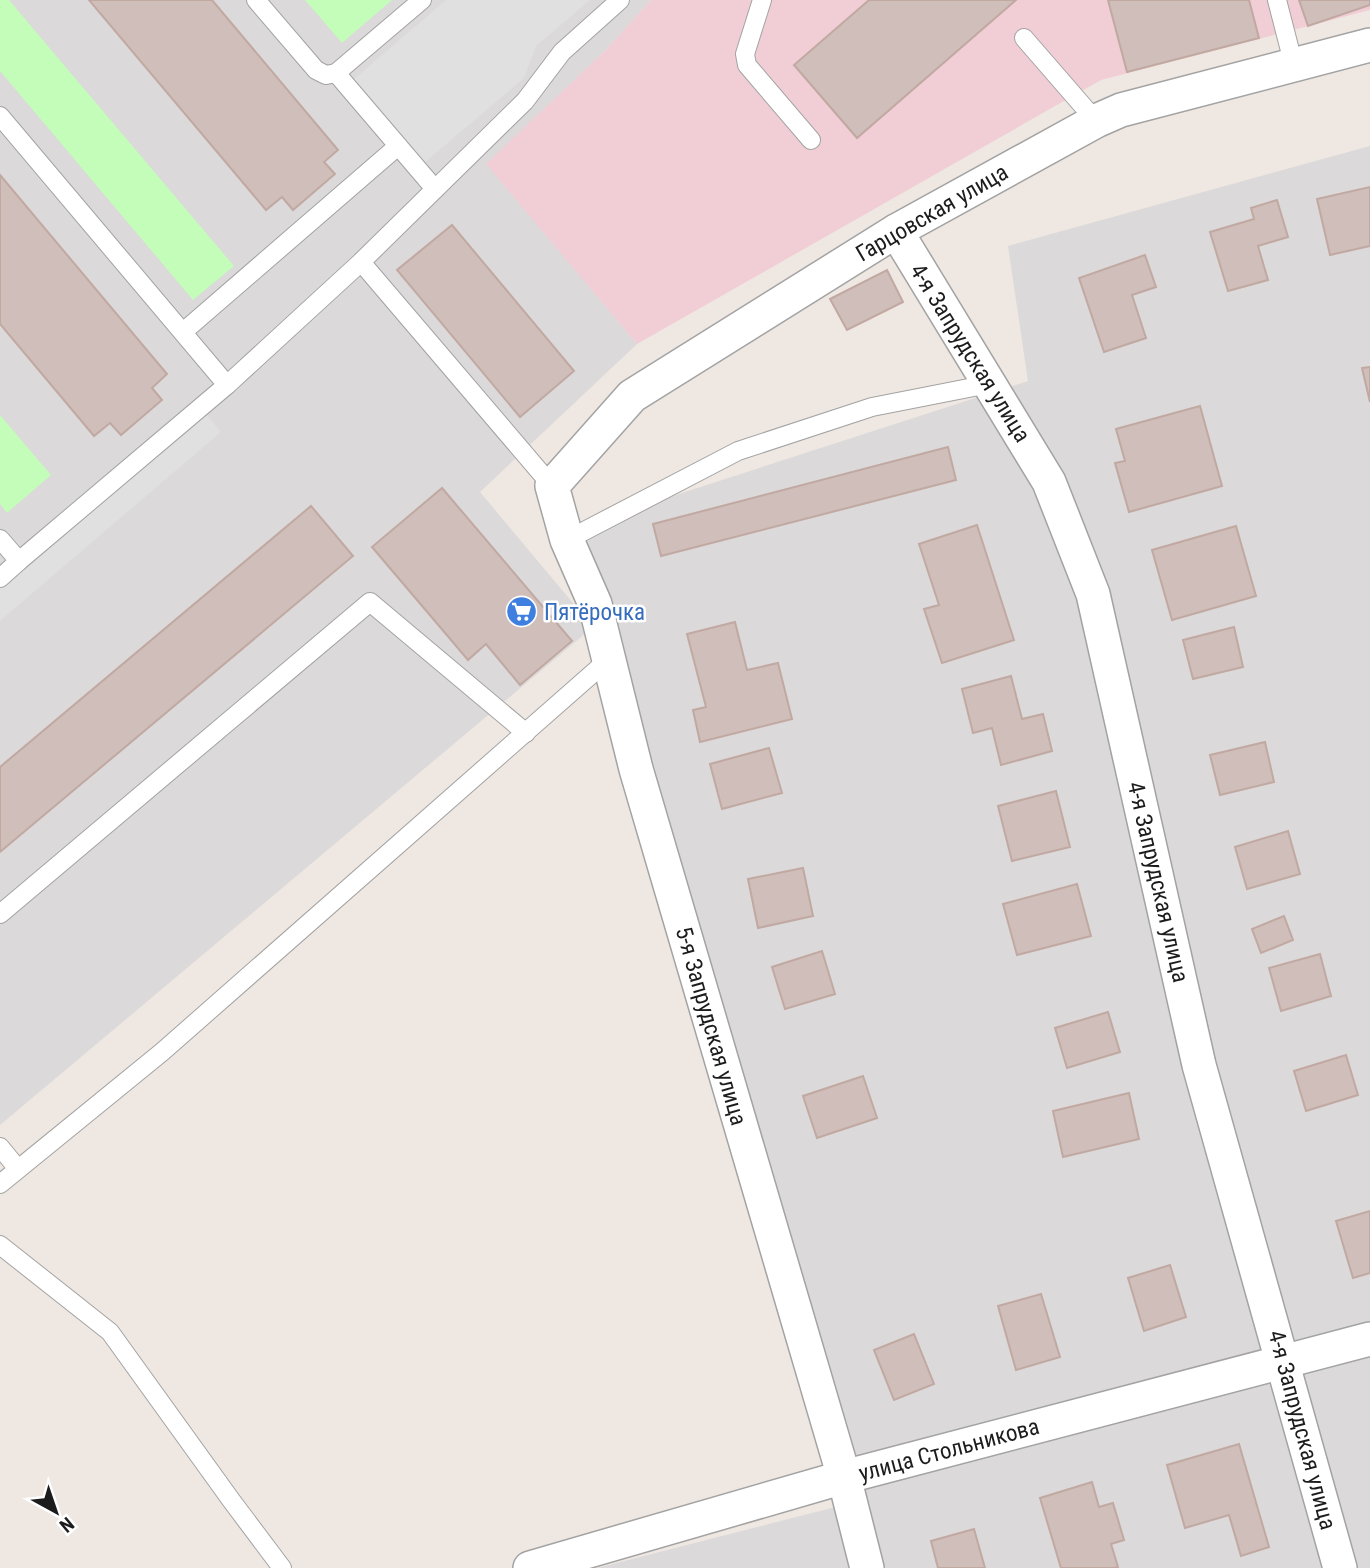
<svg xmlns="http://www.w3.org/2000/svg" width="1370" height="1568" font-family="'Roboto Condensed',sans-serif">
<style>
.residential{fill:#dbd9da}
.commercial{fill:#f1ced5}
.park{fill:#c4fdb9}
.parking{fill:#e0e0e0}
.building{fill:#cfbeba;stroke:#c1a9a2;stroke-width:2}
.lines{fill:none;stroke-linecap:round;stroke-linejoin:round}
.lane-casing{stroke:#a3a3a3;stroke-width:20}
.street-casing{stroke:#a3a3a3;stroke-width:36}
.lane{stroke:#fff;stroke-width:18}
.street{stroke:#fff;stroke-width:33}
.labels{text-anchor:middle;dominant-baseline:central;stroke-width:5;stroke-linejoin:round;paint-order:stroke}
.street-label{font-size:23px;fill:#1c1c1c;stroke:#fff}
.shop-label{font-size:23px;fill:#366cbe;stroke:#fff;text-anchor:start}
</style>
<rect width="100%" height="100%" fill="#efe7e1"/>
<g class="residential">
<path d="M0,0H651L606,50L487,164L637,344L480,492L593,627L0,1125Z"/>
<path d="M1370,146V1568H597L859,1501L583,525L1028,381L1008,246Z"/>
</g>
<path class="commercial" d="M651,0H1370V10L1101,80L637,344L486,164L606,50Z"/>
<g class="park">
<path d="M0,0H9L234,266L193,300L0,71Z"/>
<path d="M305,0H392L342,43Z"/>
<path d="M0,415L51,475L7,513L0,504Z"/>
</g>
<g class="parking">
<path d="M446,0H590L536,46L524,78L424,163L353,80Z"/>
<path d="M203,410L221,432L0,621V584Z"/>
</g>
<g class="building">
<path d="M89,0H212L338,150L324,162L335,174L293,210L282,197L266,210Z"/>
<path d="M869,0H1016L857,138L794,65Z"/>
<path d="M1108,0H1249L1259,38L1127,72Z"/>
<path d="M1299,0H1370V5L1308,26Z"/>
<path d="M0,175L167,374L152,388L162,400L121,435L110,423L94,436L0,324Z"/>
<path d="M1370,187V246L1330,255L1317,199Z"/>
<path d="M1277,200L1288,237L1258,246L1268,280L1228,291L1210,232L1254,219L1251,208Z"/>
<path d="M452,225L574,371L520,417L397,270Z"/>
<path d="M1145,255L1156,287L1132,295L1146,338L1104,352L1079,278Z"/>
<path d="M887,270L903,302L847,330L830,299Z"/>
<path d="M1370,367V402L1362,368Z"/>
<path d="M1200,406L1222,486L1129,512L1115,463L1125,461L1116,429Z"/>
<path d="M948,447L956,480L661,556L653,524Z"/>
<path d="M442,488L572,641L520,685L486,644L468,660L372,547Z"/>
<path d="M311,506L353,556L0,852V767Z"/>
<path d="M977,525L1014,640L942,663L924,609L939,605L919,544Z"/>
<path d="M1236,526L1256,596L1172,620L1152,550Z"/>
<path d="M735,622L747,670L778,663L792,719L700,742L693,710L706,707L687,634Z"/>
<path d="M1234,627L1243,667L1193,679L1183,640Z"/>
<path d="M1011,676L1022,719L1043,714L1052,751L1001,765L992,728L973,733L962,689Z"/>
<path d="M1265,742L1274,782L1220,795L1210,755Z"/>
<path d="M769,748L782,793L722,809L710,764Z"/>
<path d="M1056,791L1070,847L1012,861L998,806Z"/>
<path d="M1288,831L1300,874L1247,889L1235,847Z"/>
<path d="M803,868L813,916L758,928L748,879Z"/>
<path d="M1077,884L1091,936L1017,955L1003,904Z"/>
<path d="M1284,916L1293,940L1261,953L1252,929Z"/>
<path d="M822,951L835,994L785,1009L772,967Z"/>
<path d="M1320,954L1331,996L1281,1011L1269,968Z"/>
<path d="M1108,1012L1120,1052L1067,1068L1055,1028Z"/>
<path d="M1346,1055L1358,1095L1306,1111L1294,1071Z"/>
<path d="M863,1076L877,1118L817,1138L803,1096Z"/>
<path d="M1129,1093L1139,1139L1063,1157L1053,1111Z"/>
<path d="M1370,1211V1273L1353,1278L1336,1221Z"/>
<path d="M1170,1265L1186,1317L1144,1331L1128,1278Z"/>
<path d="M1041,1294L1060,1357L1016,1370L998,1306Z"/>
<path d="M914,1334L934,1384L894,1400L874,1350Z"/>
<path d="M1239,1444L1269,1547L1241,1556L1229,1515L1185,1528L1167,1465Z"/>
<path d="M1092,1482L1099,1507L1113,1503L1124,1540L1111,1544L1118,1567L1113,1568H1061L1040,1498Z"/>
<path d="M974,1529L985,1568H938L931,1541Z"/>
</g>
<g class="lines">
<defs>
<g id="lane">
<path d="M256,0L316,70L326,75L336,73L422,0"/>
<path d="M762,0L745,54L747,65L811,140"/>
<path d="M1277,0L1294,66"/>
<path d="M1024,38L1096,121"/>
<path d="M336,73L435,189"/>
<path d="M0,116L227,385L19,561"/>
<path d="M361,262L552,486"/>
<path d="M183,332L398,146"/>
<path d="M227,385L361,262L525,101L562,52L620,0"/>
<path d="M0,539L19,561L0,578"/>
<path d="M567,540L738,451L872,407L989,384"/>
<path d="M0,914L370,602L526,733"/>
<path d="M0,1147L18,1169"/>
<path d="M0,1184L162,1052L609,659"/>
<path d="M0,1245L110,1332L231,1500L282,1568"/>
</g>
<g id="street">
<path d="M896,231L1049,482L1093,594L1199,1065L1340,1568"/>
<path d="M530,1568L844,1477L1370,1339"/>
<path d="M867,1568L844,1477L636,769L595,604L567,540L552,486L632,396L896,231L1096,121L1121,110L1370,45"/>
</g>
</defs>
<use href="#lane" class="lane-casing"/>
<use href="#street" class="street-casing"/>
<use href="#lane" class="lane"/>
<use href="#street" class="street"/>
</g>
<defs>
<symbol id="supermarket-disc" viewBox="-11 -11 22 22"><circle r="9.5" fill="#3f7fe0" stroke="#fff"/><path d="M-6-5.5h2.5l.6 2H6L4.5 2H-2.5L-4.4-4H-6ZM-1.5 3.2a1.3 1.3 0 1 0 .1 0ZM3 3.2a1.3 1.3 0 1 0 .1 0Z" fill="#fff"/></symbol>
</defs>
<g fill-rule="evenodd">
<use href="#supermarket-disc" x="504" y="594" width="35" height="35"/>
</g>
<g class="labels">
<g class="street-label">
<text transform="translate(932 213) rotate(-30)">Гарцовская улица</text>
<text transform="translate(970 353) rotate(58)">4-я Запрудская улица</text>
<text transform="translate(1158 882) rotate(77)">4-я Запрудская улица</text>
<text transform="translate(711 1026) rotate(74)">5-я Запрудская улица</text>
<text transform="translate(1302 1430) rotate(75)">4-я Запрудская улица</text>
<text transform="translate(949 1450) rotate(-15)">улица Стольникова</text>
</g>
<g class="shop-label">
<text x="544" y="612">Пятёрочка</text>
</g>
</g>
<g transform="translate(56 1512) rotate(140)" stroke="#ffffff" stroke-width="5" paint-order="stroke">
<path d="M0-5L12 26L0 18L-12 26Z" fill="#1c1c1c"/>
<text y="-10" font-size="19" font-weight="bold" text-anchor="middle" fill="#1c1c1c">N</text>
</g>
</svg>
